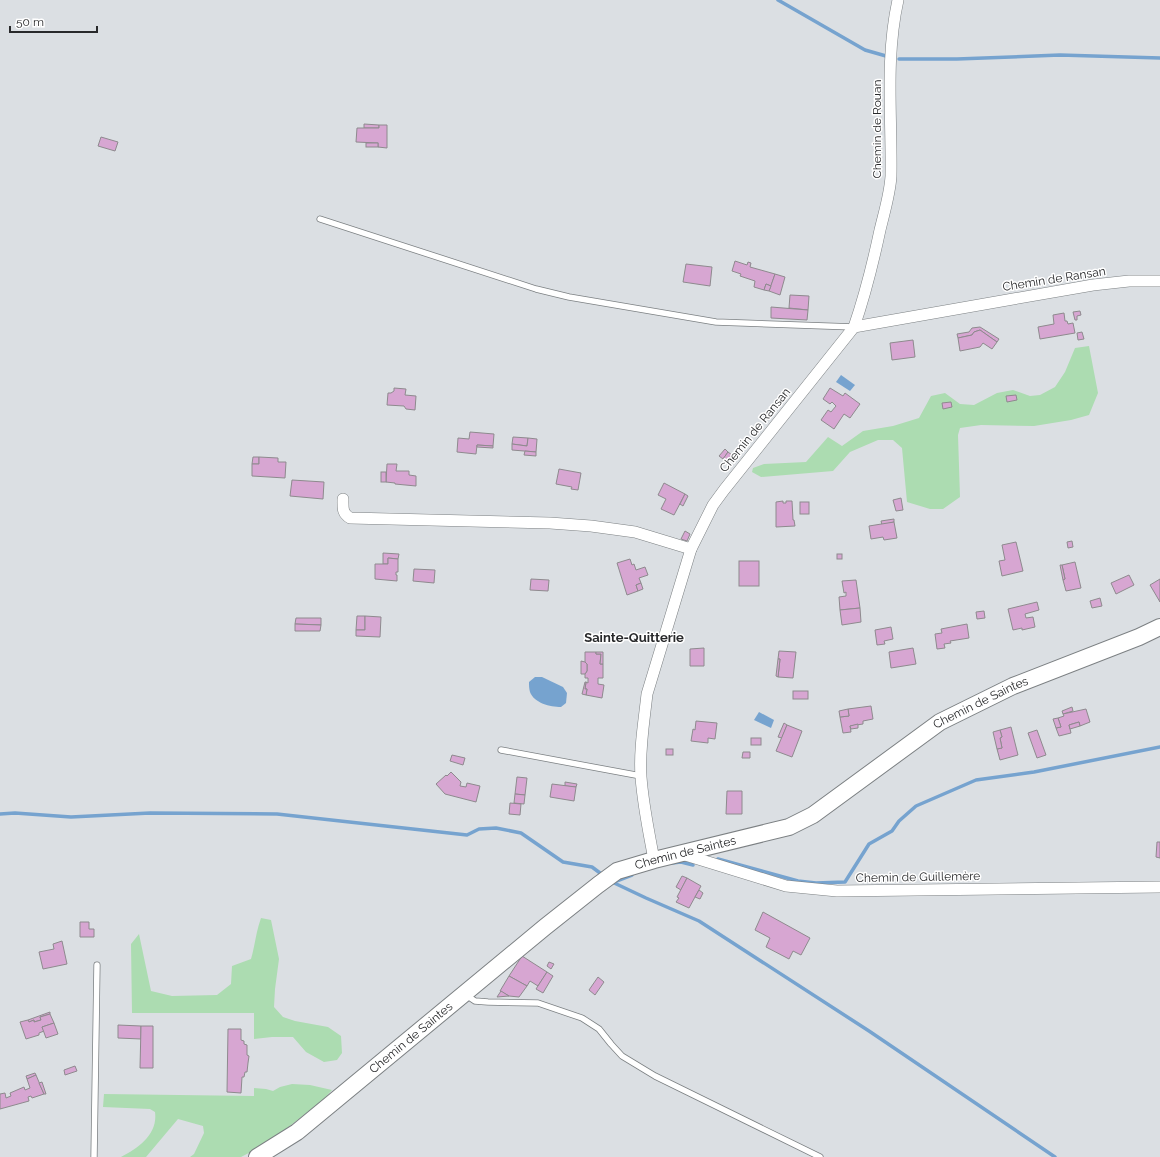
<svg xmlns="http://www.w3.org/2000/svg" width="1160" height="1157" font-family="Raleway,sans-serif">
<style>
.green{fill:#acdcb1}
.water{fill:#76a3cf}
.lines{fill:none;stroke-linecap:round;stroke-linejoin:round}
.stream{stroke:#76a3cf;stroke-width:3.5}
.building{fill:#d7a6d2;stroke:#8e8a8e}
.lane-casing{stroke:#7c8083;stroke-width:7}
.street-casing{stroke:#7c8083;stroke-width:12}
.secondary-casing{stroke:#7c8083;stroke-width:18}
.lane{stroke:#fff;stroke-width:5.5}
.street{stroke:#fff;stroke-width:11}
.secondary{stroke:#fff;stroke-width:16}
.labels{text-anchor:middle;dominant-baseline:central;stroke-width:3;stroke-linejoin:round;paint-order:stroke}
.street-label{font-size:12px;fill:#28292b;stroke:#fff}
.neighbourhood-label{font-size:13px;font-weight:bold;fill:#28292b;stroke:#fff}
</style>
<rect width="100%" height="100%" fill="#dbdfe3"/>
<g class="green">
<path d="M1089,346L1098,393L1089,415L1071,420L1034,426L981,425L960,428L958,435L960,497L943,509H930L907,502L902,448L893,440H878L850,452L833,471L761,477L752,472L753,468L764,464L806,462L828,437L842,446L863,431L893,426L919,418L931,396L945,393L960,404L974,405L997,393L1013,390L1030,396L1040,395L1055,387L1065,372L1075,348Z"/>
<path d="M261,918L271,920L279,959L275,989L274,1007L283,1017L295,1021L328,1027L341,1036L342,1053L337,1060L324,1062L306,1052L293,1037H272L254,1039V1013H132L131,944L139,934L151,991L172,996L217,995L231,984L232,966L251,959C255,945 256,932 261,918Z"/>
<path d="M292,1084L310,1085L332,1090L323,1100L268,1143L241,1157H190L194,1154L204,1133L203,1126L178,1119L146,1157H121C139,1148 158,1134 155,1112L150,1109L103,1107L104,1094L254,1096V1088L266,1089L273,1091L280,1087Z"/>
</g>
<g class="water">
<path d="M841,375L855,385L850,391L836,382Z"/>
<path d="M535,677H542L563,687L567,693L566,703L561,707C550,707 534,703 530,692C529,689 529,685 529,682Z"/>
<path d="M759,712L774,720L771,728L754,720Z"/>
</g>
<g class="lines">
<g class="stream">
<path d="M778,0L865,50L886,56"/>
<path d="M899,59H957L1060,55L1160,58"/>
<path d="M0,814L15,813L71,817L150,813L277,814L467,835L479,829L496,828L521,833L563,862L592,867L604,876"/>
<path d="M718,859L798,881L816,883L845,882L869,844L892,831L899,821L916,806L976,780L1034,772L1160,747"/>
<path d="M672,863L681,862L693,865"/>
<path d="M610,881L646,898L699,921L869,1031L1055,1157"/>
<path d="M614,882L632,875"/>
</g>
</g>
<g class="building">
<path d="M364,124L379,125V128H364Z"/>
<path d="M379,125H387V148L378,147V143L356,142L357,128H379Z"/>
<path d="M101,137L118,142L115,151L98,146Z"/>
<rect x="366" y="143" width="12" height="4"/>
<path d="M735,261L747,265L748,262L751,263L750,267L775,274L771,286L766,284L764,290L754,287L755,281L740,276L741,274L732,271Z"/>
<path d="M686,264L712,267L710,286L683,282Z"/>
<path d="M775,274L785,277L780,295L769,291Z"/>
<path d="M766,284L771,286L769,291L764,290Z"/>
<path d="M790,295L809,296L808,310L789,308Z"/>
<path d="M771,307L808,310L807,320L771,318Z"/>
<path d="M1080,311L1081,315L1077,316V320H1075L1073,312Z"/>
<path d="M1064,313L1065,321H1067L1068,324L1073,323L1075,333L1040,339L1038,327L1054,324L1053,315Z"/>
<path d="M980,327L999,339L997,342L980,330L974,332L972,335L958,338L957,334L969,332L972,328Z"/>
<path d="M980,330L997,342L992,349L983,343L980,347L960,351L958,338L972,335L974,332Z"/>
<path d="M1082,332L1084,339L1078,340L1077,333Z"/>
<path d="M913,340L915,357L892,360L890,343Z"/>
<path d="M394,388L406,389L405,395L416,396L415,410L406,409L404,406L387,405L388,393H391L394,391Z"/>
<path d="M830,388L843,396L845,393L860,404L850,418L844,414L834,429L821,420L828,410L831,412L836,406L832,402L830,404L823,399Z"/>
<path d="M1016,395L1017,400L1007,402L1006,396Z"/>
<path d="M951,402L952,407L943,409L942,403Z"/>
<path d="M470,432L494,434L493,446L477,445L476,454L457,452L458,438L469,439Z"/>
<path d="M513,437L528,438L527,446L512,444Z"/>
<path d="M528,438L537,439L536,452L512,450V444L527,446Z"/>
<path d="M477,445L493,446V448L477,447Z"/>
<path d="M725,449L728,452L723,459L719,456Z"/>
<path d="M525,451L536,452V456L524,455Z"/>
<path d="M728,452L732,455L727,462L723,459Z"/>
<path d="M253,457H259V464H252Z"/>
<path d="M259,457L278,458V462H286L285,478L252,476V464H259Z"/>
<path d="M387,464H397L396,471H409V475L416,476V486L395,484V483L386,482Z"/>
<path d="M559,469L581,473L578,490L571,489L572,487L556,484Z"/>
<rect x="381" y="472" width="5" height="10"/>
<path d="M292,480L324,482L323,499L290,496Z"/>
<path d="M664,483L685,494L674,515L661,509L666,499L658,495Z"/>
<path d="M685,494L688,496L683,506L680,504Z"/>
<path d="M901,498L903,510L896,511L893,500Z"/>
<path d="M783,501V503H786V501H792L793,520H794L795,526L776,527V502Z"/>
<rect x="800" y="502" width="9" height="12"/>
<path d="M894,519V522L882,525L881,521Z"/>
<path d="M894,522L897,538L884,540L883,537L871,539L869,526Z"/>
<path d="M685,531L690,534L687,541L681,539Z"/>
<path d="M1072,541L1073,547L1068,548L1067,542Z"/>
<path d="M1016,542L1023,571L1002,576L999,561L1005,560L1002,545Z"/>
<path d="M383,553L399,554L398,559L388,558V564H383Z"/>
<rect x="837" y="554" width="5" height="5"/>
<path d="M388,558L398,559V572H396V575H397V581L375,579V564H388Z"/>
<path d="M630,559L632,565L634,564L636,570L645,567L648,575L639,578L641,583L636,585L638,591L627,595L617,563Z"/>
<rect x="739" y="561" width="20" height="25"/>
<path d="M1075,562L1081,588L1066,591L1063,580L1065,579L1062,565Z"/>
<path d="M1060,565H1062L1065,579L1063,580Z"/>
<path d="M414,569L435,570L434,583L413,581Z"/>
<path d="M1129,575L1134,585L1116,594L1111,583Z"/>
<path d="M531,579L549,580L548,591L530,590Z"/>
<path d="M1160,579V602L1150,585Z"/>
<path d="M856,580L860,608L840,610L839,597L846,596V592L844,593L842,581Z"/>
<path d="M641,583L643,589L638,591L636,585Z"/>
<path d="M1100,598L1102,606L1092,608L1090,601Z"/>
<path d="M1037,602L1039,610L1025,614L1026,618L1033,617L1035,627L1022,630V628L1013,630L1008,609Z"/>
<path d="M860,608L861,622L842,625L840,610Z"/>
<path d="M984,611L985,618L977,619L976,612Z"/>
<path d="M357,616H365V630H356Z"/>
<path d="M365,616L381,617L380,637L356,636V630H365Z"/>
<path d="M296,618H321V625L295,624Z"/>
<path d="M295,624L321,625L320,631H295Z"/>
<path d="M967,624L969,638L950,641L951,643L944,644L945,648L937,649L935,634L942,633L941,629Z"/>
<path d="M891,627L893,639L884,641L885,644L877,645L875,630Z"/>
<path d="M704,648V666H690V649Z"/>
<path d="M913,648L916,664L891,668L889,652Z"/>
<path d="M779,651L796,652L793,678L778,677L780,659H778Z"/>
<path d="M585,652H596V654H601L600,664H603V678H598V684L604,685L602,698L586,695L587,689H585L586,682L588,683V678H585V674L587,671V664L585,662Z"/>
<path d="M596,652H603V664H600L601,654H596Z"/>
<path d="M778,659H780L778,677L776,676Z"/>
<path d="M581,661L585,662L587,664V671L585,674H581Z"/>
<path d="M585,682H586L585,689H587L586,695L582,694Z"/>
<rect x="793" y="691" width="15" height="8"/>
<path d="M871,706L873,719L863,721V724L850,726L851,732L843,733L840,717L849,716L848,709Z"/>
<path d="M1072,707L1073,711L1063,714L1062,711Z"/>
<path d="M848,709L849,716L840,717L839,711Z"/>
<path d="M1086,709L1090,722L1080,726L1079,722L1069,725L1071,733L1059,736L1056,728L1061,727L1058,718L1064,716L1063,714Z"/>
<path d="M1058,718L1061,727L1056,728L1053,719Z"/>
<path d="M696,721L717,723L715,739L708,738V743L691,741L693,729L695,730Z"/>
<path d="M1079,722L1080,726L1070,729L1069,725Z"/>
<path d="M784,723L787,725L782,738L778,737Z"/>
<path d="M858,724V728L851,729L850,726Z"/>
<path d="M787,725L802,731L792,757L776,751Z"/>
<path d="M1011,727L1018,755L1000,760L997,749L1002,748L1000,738L1002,737L1000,730Z"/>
<path d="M1000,730L1002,737L1000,738L1002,748L997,749L993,732Z"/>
<path d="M1037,730L1046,755L1037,758L1028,733Z"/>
<rect x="751" y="738" width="10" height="7"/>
<rect x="666" y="749" width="7" height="6"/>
<path d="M743,752H750V758H742Z"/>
<path d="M452,755L465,758L463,765L450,761Z"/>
<path d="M451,772L461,782L460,786L466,787L467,783L480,786L476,802L445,794L436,784L446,775L447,776Z"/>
<path d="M517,777L527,778L525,795L515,794Z"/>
<path d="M565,782L577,784L576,787L565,786Z"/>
<path d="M552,784L576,787L574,801L550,797Z"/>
<path d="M727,791H742V814H726Z"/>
<path d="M515,794L525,795L524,804L514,803Z"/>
<path d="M510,803L521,804L520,815L509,814Z"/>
<path d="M1157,842H1160V858L1156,857Z"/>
<path d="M682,876L687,878L681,890L676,887Z"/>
<path d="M687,878L701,886L689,908L676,902L679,898L677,897Z"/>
<path d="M699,890L703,893L700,899L695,897Z"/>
<path d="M763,912L810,938L801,955L793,951L789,959L766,947L770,938L755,930Z"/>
<path d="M80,922H89V929H94V937H80Z"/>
<path d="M62,941L67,964L43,969L39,952L54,949L53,944Z"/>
<path d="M522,956L547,972L538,986L530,981L527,986L509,976Z"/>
<path d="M549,962L554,964L551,969L547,966Z"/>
<path d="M547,972L553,976L543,993L536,989Z"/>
<path d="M509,976L527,986L519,997L509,996L500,991Z"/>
<path d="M598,977L604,982L595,995L589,990Z"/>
<path d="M501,991L509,996L497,997Z"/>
<path d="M50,1012V1014L40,1017L41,1020L34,1022V1020L29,1022L28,1020Z"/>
<path d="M50,1014L54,1023L42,1027L44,1031L39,1033V1035L26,1039L20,1022L28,1020L29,1022L34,1020V1022L41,1020L40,1017Z"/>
<path d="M54,1023L58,1034L46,1038L42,1027Z"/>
<path d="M118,1025L141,1026V1039L118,1038Z"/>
<path d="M141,1026H153V1068H140Z"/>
<path d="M228,1029H241V1040L244,1041V1044L247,1045V1055L249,1056L248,1063L247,1072H245L244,1077H242L241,1093L227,1092Z"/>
<path d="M75,1066L77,1071L65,1075L64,1070Z"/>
<path d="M35,1073L36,1075L27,1079L26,1076Z"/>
<path d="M36,1075L44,1094L32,1098L31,1096L28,1097L29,1101L0,1109V1094L5,1093L6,1098L11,1096L10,1093L24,1087L25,1090L30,1088L27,1079Z"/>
<path d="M42,1082L46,1094H44L39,1083Z"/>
</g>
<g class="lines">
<defs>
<g id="lane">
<path d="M320,219L536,289L569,297L716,322L854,327"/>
<path d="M501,750L641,776"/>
<path d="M466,995L475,1001L488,1002L538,1003L582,1018L599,1029L611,1044L622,1056L655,1076L820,1157"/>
<path d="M94,1157L97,965"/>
</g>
<g id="street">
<path d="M854,327C865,295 873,263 880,230C884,213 890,194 891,176C892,117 885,58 898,0"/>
<path d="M343,499C343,508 342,513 350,518L550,523L591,526L635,532L691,549"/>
<path d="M682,854L786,886L837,891L1160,887"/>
<path d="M654,860C649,833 643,805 641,777C639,750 644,722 647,694L691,549L713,505L724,490L854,327L1093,285L1129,281H1160"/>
</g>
<g id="secondary">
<path id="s1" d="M257,1157L297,1132L545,927L598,885L617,871L654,860L789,827L813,815L940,722L1013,686L1139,637L1160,627"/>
</g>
</defs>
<use href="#lane" class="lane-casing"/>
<use href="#street" class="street-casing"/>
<use href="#secondary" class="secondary-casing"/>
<use href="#lane" class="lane"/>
<use href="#street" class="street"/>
<use href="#secondary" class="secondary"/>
</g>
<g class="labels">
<g class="street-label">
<text transform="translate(877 129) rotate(-90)">Chemin de Rouan</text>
<text transform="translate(1054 279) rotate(-9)">Chemin de Ransan</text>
<text transform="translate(755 430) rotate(-51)">Chemin de Ransan</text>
<text stroke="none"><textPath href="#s1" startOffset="867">Chemin de Saintes</textPath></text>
<text stroke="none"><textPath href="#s1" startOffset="531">Chemin de Saintes</textPath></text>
<text transform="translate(918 877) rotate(-1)">Chemin de Guillemère</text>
<text stroke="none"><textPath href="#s1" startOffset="195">Chemin de Saintes</textPath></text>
</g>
<g class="neighbourhood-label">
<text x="634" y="637">Sainte-Quitterie</text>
</g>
</g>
<path d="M10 26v6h87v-6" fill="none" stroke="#28292b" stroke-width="2"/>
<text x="16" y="26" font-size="12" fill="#28292b" stroke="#ffffff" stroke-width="3" paint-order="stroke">50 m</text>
</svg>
